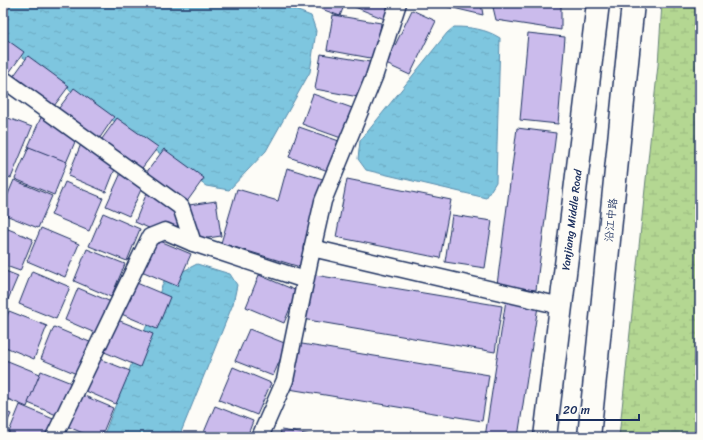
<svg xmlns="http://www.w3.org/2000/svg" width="703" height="440" font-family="Sriracha,'LXGW WenKai TC',sans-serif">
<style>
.wetland{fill:url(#wetland-marsh);stroke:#688378}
.water{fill:url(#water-ripples);stroke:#568aab}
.building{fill:#cbbbec;stroke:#1b2f5e}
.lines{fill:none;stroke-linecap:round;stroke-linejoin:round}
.lane-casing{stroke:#1b2f5e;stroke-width:19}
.primary-casing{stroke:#1b2f5e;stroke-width:25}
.lane{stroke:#fdfcf7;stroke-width:16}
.primary{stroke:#fdfcf7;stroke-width:22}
.labels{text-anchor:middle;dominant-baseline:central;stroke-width:3.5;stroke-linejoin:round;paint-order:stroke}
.street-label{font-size:11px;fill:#1b2f5e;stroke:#fdfcf7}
</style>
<defs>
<pattern id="wetland-marsh" width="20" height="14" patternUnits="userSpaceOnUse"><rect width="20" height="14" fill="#b4d792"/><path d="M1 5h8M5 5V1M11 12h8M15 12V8" fill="none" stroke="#9ab980"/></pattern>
<pattern id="water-ripples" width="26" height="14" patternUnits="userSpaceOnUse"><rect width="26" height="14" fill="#7ec6df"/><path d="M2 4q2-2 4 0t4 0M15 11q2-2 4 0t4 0" fill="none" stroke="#6caac2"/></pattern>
</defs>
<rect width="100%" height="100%" fill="#fdfcf7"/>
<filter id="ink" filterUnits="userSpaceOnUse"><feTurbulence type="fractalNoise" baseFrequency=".025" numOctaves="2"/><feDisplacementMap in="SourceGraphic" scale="8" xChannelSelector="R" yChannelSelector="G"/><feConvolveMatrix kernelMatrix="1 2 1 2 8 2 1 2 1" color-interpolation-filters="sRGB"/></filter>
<g filter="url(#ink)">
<path class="wetland" d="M662,3H700V437H619L658,65Z"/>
<g class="water">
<path d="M3,3H277L311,16L316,31L310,72L266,151L229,190L206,186L3,43Z"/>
<path d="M454,27C470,27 486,29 500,38L496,182L486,198L366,170L358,159L360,141L447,33Z"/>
<path d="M197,264L230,274L237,285L233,304L179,437H103L164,281Z"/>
</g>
<g class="building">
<path d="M306,3H345L340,16Z"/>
<path d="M345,3H394L387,20Z"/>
<path d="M432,3H481L483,15Z"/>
<path d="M492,3H561V30L496,20Z"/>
<path d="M412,10L436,21L410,75L386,64Z"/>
<path d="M333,15L381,23L376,59L327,50Z"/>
<path d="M528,33L565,37L558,124L520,120Z"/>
<path d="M3,37L24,52L6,77L3,75Z"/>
<path d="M321,54L370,62L364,98L315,89Z"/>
<path d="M28,56L69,86L51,110L10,81Z"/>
<path d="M74,88L114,117L97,142L56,112Z"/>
<path d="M313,94L355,109L344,139L302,124Z"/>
<path d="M42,115L80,130L66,163L28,147Z"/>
<path d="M3,116L32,127L11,178L3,175Z"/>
<path d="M117,118L158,147L139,172L99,143Z"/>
<path d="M299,127L342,142L331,172L289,157Z"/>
<path d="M517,128L556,133L536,290L497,285Z"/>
<path d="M81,144L119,159L106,192L68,176Z"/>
<path d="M29,147L67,162L54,195L15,179Z"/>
<path d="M164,149L204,178L186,203L146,173Z"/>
<path d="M287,168L326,180L300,267L221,243L237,189L278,201Z"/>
<path d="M121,173L144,183L129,216L106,206Z"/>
<path d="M347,179L451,200L440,258L336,237Z"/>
<path d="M14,180L52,196L38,228L3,214V206Z"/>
<path d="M65,182L103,198L89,231L51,215Z"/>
<path d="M148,190L186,205L172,238L135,222Z"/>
<path d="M216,201L221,236L195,240L189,205Z"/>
<path d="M103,213L140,229L127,261L89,246Z"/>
<path d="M452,215L492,221L485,268L445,262Z"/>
<path d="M3,227L33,239L20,271L3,265Z"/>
<path d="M41,228L79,244L65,277L27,261Z"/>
<path d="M153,238L191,254L177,286L139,270Z"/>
<path d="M87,249L125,264L111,297L74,281Z"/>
<path d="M3,270L18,276L4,309L3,308Z"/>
<path d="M32,271L70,287L56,319L19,304Z"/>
<path d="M309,274L502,306L495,352L302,319Z"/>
<path d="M259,275L297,291L284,323L246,307Z"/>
<path d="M132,281L170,297L157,329L119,313Z"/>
<path d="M78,288L116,304L102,336L65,320Z"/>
<path d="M506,300L538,306L518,437H485Z"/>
<path d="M9,311L47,326L34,359L3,346V326Z"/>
<path d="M115,319L153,334L140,367L102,351Z"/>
<path d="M54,327L92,343L79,375L41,359Z"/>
<path d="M249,329L287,344L273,376L235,361Z"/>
<path d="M296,343L489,375L482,421L289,389Z"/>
<path d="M92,356L130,371L116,404L79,388Z"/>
<path d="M3,359L40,374L27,407L3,397Z"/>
<path d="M233,367L271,383L257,415L219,400Z"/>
<path d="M41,371L79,386L66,419L28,403Z"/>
<path d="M75,392L113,408L101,437H92L62,424Z"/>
<path d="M20,405L58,421L51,437H7Z"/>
<path d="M215,406L253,421L247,437H202Z"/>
<path d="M3,411L11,414L3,432Z"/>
<path d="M281,430L324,437H280Z"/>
</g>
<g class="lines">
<defs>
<g id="lane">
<path d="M3,79L181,207L193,243L305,280"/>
<path d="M312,248L561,306"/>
<path d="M54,437L150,237L165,231L193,243"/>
<path d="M260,437L285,380L309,263L323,201L374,77L398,3"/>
</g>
<g id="primary">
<path d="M545,437L598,3"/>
<path d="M589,437L633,3"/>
</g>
</defs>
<use href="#lane" class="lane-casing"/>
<use href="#primary" class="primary-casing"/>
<use href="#lane" class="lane"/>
<use href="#primary" class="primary"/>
</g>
</g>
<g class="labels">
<g class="street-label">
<text transform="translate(572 220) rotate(-83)">Yanjiang Middle Road</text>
<text transform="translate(611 220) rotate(-84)">沿江中路</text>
</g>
</g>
<rect width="703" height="440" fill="none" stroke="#fdfcf7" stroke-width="16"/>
<rect x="8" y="8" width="687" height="424" fill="none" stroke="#1b2f5e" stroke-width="1.5" filter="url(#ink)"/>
<path d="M557 414v6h82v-6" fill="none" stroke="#1b2f5e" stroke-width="2"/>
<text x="563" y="414" font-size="12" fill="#1b2f5e" stroke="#fdfcf7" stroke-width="3" paint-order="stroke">20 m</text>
</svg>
